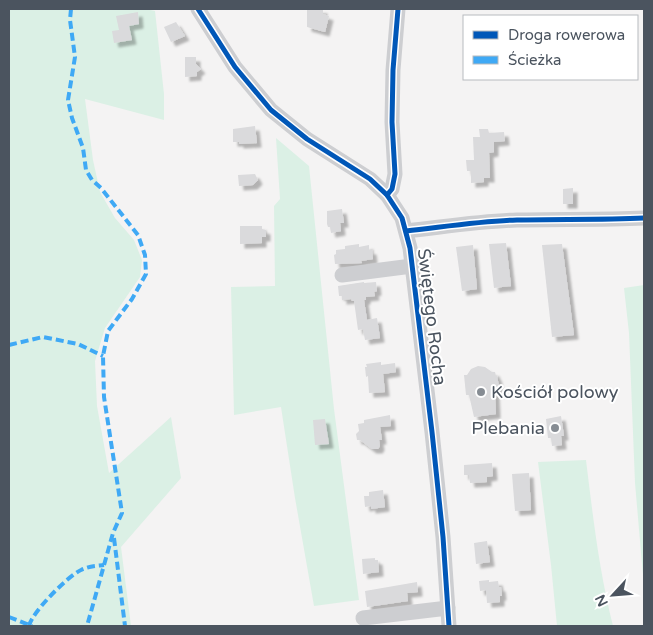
<svg xmlns="http://www.w3.org/2000/svg" width="653" height="635" font-family="'Varela Round',sans-serif">
<style>
.green{fill:#dbf0e5}
.building{fill:#dadadc;filter:url(#shadow)}
.lines{fill:none;stroke-linecap:round;stroke-linejoin:round}
.minor{stroke:#cdced1;stroke-width:15}
.quiet{stroke:#3fa9f5;stroke-width:4;stroke-dasharray:8 4;stroke-linecap:butt}
.cycleway-casing{stroke:#fff;stroke-width:8}
.cycleway{stroke:#0057b8;stroke-width:5}
.poi-dot{fill:#868c93;stroke:#fff;stroke-width:2}
.labels{text-anchor:middle;dominant-baseline:central;stroke-width:4;stroke-linejoin:round;paint-order:stroke}
.street-label{font-size:18px;fill:#4b545f;stroke:#fff}
.poi-label{font-size:18px;fill:#4b545f;stroke:#fff;text-anchor:start}
</style>
<defs>
<filter id="shadow"><feDropShadow dx="4.5" dy="4.5" stdDeviation="1" flood-color="#0004"/></filter>
</defs>
<rect width="100%" height="100%" fill="#f4f3f3"/>
<g class="green">
<path d="M9,9H146L155,11L164,94V120L85,99L93,160L100,192L115,218L134,240L142,260L140,277L105,328L95,361L97,406L109,473L171,417L181,478L121,547L131,626H9Z"/>
<path d="M276,138L309,166L334,409L359,600L314,606L295,498L281,407L234,415L231,287L275,286L274,206L280,199Z"/>
<path d="M644,285V587L635,483L629,333L624,288Z"/>
<path d="M586,460C593,517 599,570 613,626H557L551,565L538,462Z"/>
</g>
<g class="building">
<path d="M307,9H323V14L329,16L325,32L307,27Z"/>
<path d="M138,12L139,24L129,26L132,40L114,43L112,31L119,30L116,16Z"/>
<path d="M176,22L185,36L171,42L164,27Z"/>
<path d="M185,57H196V64L201,69L197,72V76L185,77Z"/>
<path d="M255,126L257,143L239,144V142H233V129Z"/>
<path d="M479,129H488L489,133L504,132L505,141L494,142V152L489,153L490,178H484V182L471,183V171H467L466,160H474L473,137H480Z"/>
<path d="M255,174L258,180L253,185L239,186L238,175Z"/>
<path d="M573,188V204H563V189Z"/>
<path d="M342,209L344,223H340L341,231L331,233L330,227H328L327,224V211Z"/>
<path d="M240,226H262V229L266,230V237H262V243L240,244Z"/>
<path d="M506,243L511,286L494,288L489,244Z"/>
<path d="M359,244V247L369,245V250H372L373,259L361,261L362,263L335,264L334,255L336,254V250L345,249V246Z"/>
<path d="M562,244L574,335L552,337L542,245Z"/>
<path d="M473,245L477,289L462,291L456,247Z"/>
<path d="M364,282V283L376,282L377,291L374,292L375,296L366,297V300H364L367,320L377,318L380,338L365,340L363,329L358,330L354,301H352L351,299L342,300V296H339L338,286Z"/>
<path d="M381,362V365L395,363L396,372L383,374L385,392L369,393L368,376L366,377L365,367H367L366,364Z"/>
<path d="M478,366L485,367L492,372H495L496,376H497L499,386L497,387L498,391L495,392L496,414L474,417L469,395H466L464,375H467L471,369Z"/>
<path d="M390,415L391,426L380,427L382,440H379L380,446L378,449H372L360,440H357L356,434L359,431L358,424L364,423V420Z"/>
<path d="M561,416L564,436H561L562,445L552,446L551,438H548L546,419Z"/>
<path d="M325,419L329,444L315,445L313,420Z"/>
<path d="M492,463L493,476L487,477V482L470,483L469,475H464V465Z"/>
<path d="M529,473L531,510L515,511L512,474Z"/>
<path d="M383,490L385,507L371,509V506L365,507L364,496H369V492Z"/>
<path d="M487,541L490,562L476,564L474,543Z"/>
<path d="M375,558V560H378L379,572L363,574L362,559Z"/>
<path d="M489,580V582L498,581L499,587H501L502,596H500V602L487,603L486,590L480,591L479,581Z"/>
<path d="M417,582L418,592L407,593L408,601L367,607L365,591Z"/>
</g>
<g class="lines">
<g class="minor">
<path d="M198,9L235,67L271,110L307,139L370,179L387,195L402,218L410,248L432,432L443,537L449,626"/>
<path d="M387,195L392,189L395,174L392,122L393,70L398,9"/>
<path d="M406,231C443,227 480,221 517,220C560,219 602,220 644,218"/>
<path d="M342,275L412,266"/>
<path d="M363,618L448,608"/>
</g>
<g class="quiet">
<path d="M71,9L70,20L75,57L68,100L72,118L83,148L86,170L92,180L101,188L138,235L145,255L146,274L132,299L108,331L103,356L104,397L122,513L113,533L87,626"/>
<path d="M9,345L43,337L78,344L103,356"/>
<path d="M114,538L125,626"/>
<path d="M9,617L32,626"/>
<path d="M29,626C32,612 68,576 81,570C89,566 96,566 104,565"/>
</g>
<defs>
<g id="cycleway">
<path d="M198,9L235,67L271,110L307,139L370,179L387,195L402,218L410,248L432,432L443,537L449,626"/>
<path d="M387,195L392,189L395,174L392,122L393,70L398,9"/>
<path d="M406,231C443,227 480,221 517,220C560,219 602,220 644,218"/>
</g>
</defs>
<use href="#cycleway" class="cycleway-casing"/>
<use href="#cycleway" class="cycleway"/>
</g>
<g class="poi-dot">
<circle cx="481" cy="392" r="5"/>
<circle cx="555" cy="428" r="5"/>
</g>
<g class="labels">
<g class="street-label">
<text transform="translate(432 317) rotate(83)">Świętego Rocha</text>
</g>
<g class="poi-label">
<text x="491" y="392">Kościół polowy</text>
<text x="545" y="428" text-anchor="end">Plebania</text>
</g>
</g>
<rect width="653" height="635" fill="none" stroke="#4b545f" stroke-width="20"/>
<rect x="463" y="15" width="175" height="65" fill="#ffffff" stroke="#b7bbbf"/>
<rect x="473" y="31" width="25" height="8" fill="#0057b8" stroke="#b7bbbf"/>
<text x="508" y="40" font-size="15" fill="#4b545f">Droga rowerowa</text>
<rect x="473" y="56" width="25" height="8" fill="#3fa9f5" stroke="#b7bbbf"/>
<text x="508" y="65" font-size="15" fill="#4b545f">Ścieżka</text>
<g transform="translate(613 595) rotate(244)" stroke="#ffffff" stroke-width="4" paint-order="stroke">
<path d="M0-4L9 19L0 12L-9 19Z" fill="#4b545f"/>
<text y="-8" font-size="14" font-weight="bold" text-anchor="middle" fill="#4b545f">N</text>
</g>
</svg>
